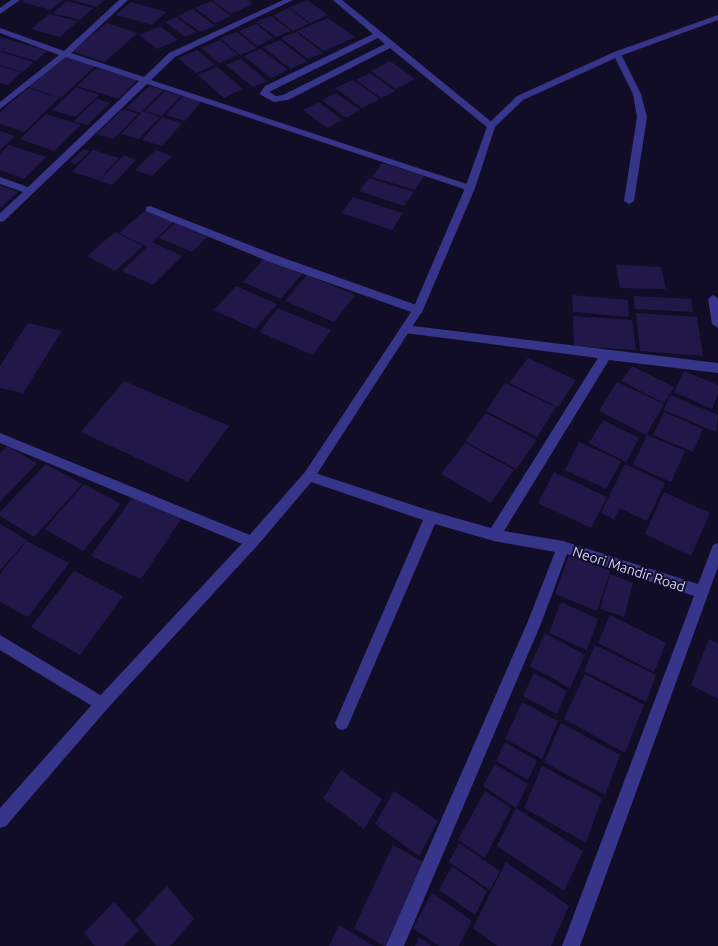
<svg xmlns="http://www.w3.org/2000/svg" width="718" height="946" font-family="Ubuntu,sans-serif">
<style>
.building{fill:#211849}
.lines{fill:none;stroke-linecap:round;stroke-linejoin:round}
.service{fill:#363589;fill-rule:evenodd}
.minor{fill:#363589;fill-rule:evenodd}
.tertiary{fill:#363589;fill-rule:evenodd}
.labels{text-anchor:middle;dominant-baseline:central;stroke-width:4;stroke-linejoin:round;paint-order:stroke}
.street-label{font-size:14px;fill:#d7d3ff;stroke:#110d27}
</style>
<rect width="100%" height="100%" fill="#110d27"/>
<g class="building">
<path d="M24,0H63L51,10L22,2Z"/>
<path d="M72,0H105L97,7Z"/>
<path d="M215,0H247L253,4L231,14L213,1Z"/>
<path d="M307,0L328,15L310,23L289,7Z"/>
<path d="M66,1L93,8L80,20L53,13Z"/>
<path d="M211,1L231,16L215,23L195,8Z"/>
<path d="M131,2L166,12L152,25L116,15Z"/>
<path d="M289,8L309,24L293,31L273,15Z"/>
<path d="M193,9L215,26L200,32L178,16Z"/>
<path d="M49,14L78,21L60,37L31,29Z"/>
<path d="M271,16L291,31L276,37L256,22Z"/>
<path d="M176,17L197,32L185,37L165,22Z"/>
<path d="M328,18L355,37L324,51L297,31Z"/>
<path d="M107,23L138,33L104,62L72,51Z"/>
<path d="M256,24L274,38L257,46L239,31Z"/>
<path d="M160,26L178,40L157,49L139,35Z"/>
<path d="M237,32L257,48L240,55L220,38Z"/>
<path d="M296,32L323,53L308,59L281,38Z"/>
<path d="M0,37L14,41L47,51L36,61L2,51L8,45L0,52Z"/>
<path d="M220,40L238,55L219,63L201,48Z"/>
<path d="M280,40L307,61L291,69L263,47Z"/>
<path d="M261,49L288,70L271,78L244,56Z"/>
<path d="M197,50L215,65L196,73L178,58Z"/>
<path d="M0,52L34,62L23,72L0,65Z"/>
<path d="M66,57L95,66L61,98L28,87Z"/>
<path d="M241,59L267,81L253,87L226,65Z"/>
<path d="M390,61L415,79L396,89L371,71Z"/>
<path d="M0,66L21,72L8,85L0,83Z"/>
<path d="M217,67L243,89L224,98L198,75Z"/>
<path d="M97,68L137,80L118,99L77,86Z"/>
<path d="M370,73L395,91L381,98L356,80Z"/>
<path d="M353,80L380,99L362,108L335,88Z"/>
<path d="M149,86L164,90L142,111L160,117L139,139L121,134L141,113L126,108Z"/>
<path d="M76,87L99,95L75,117L52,110Z"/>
<path d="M28,88L59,98L24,132L0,124V112Z"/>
<path d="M165,91L181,96L162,116L145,111Z"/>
<path d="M336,93L360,110L346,118L322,100Z"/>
<path d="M183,96L202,101L185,121L166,115Z"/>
<path d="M97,99L110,103L87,125L74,121Z"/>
<path d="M319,102L342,120L327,128L303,110Z"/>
<path d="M123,109L138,114L113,139L97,134Z"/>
<path d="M46,114L81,125L54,151L20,139Z"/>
<path d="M162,117L182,123L162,146L142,140Z"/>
<path d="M0,131L15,136L0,150Z"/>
<path d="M9,145L46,157L24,179L0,170V154Z"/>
<path d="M84,149L90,151L76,164L70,162Z"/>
<path d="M93,150L119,158L99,180L72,172Z"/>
<path d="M156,150L172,156L152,176L135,170Z"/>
<path d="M124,155L136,160L112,185L99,181Z"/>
<path d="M382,163L424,176L415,190L372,177Z"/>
<path d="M369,178L414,192L404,206L359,191Z"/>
<path d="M0,185L18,192L0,208Z"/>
<path d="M353,197L403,213L392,230L342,213Z"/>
<path d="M147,209L174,222L152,242L182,256L153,285L122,271L147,247L119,233Z"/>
<path d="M175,223L207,237L192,252L159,238Z"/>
<path d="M115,232L143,246L115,271L87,256Z"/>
<path d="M264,258L302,274L281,299L243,282Z"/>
<path d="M616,265L661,267L666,289L620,288Z"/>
<path d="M307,275L355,295L334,322L285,301Z"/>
<path d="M236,286L277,304L255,329L214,310Z"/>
<path d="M572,295L628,300L629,317L573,312Z"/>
<path d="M634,296L691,299L693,312L635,309Z"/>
<path d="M278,308L331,330L313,355L259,332Z"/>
<path d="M636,313L697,317L703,356L640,351Z"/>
<path d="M573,316L632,320L636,350L574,346Z"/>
<path d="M28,323L62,331L23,393L0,388V366Z"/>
<path d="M528,358L576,380L558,407L509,383Z"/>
<path d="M632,366L674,387L664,403L621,381Z"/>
<path d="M684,371L718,385V394L712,409L674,392Z"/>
<path d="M124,381L229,426L188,482L81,432Z"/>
<path d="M617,382L664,404L646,435L599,411Z"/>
<path d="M505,383L556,407L537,437L486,411Z"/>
<path d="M670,395L718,415L716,432L664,410Z"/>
<path d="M664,412L703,429L693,452L653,435Z"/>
<path d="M486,413L537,440L516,469L465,441Z"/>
<path d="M603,420L639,438L626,462L589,443Z"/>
<path d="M647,435L685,451L671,482L633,465Z"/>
<path d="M579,442L621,461L606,489L565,470Z"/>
<path d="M465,443L514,470L491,503L441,474Z"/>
<path d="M7,446L37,463L0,502V453Z"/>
<path d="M46,464L82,484L34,537L0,516V512Z"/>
<path d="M625,464L665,483L647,521L620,508L614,519L601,513Z"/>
<path d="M554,472L607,497L591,528L538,503Z"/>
<path d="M84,484L121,504L83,551L45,529Z"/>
<path d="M664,492L710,513L691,556L645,534Z"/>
<path d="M132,498L181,519L141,579L91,556Z"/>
<path d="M0,524L27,540L0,570Z"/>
<path d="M27,541L69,563L28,617L0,602V574Z"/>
<path d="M569,555L610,571L597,611L555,594Z"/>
<path d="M74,571L123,596L80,655L31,627Z"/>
<path d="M610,574L633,583L624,617L600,609Z"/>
<path d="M561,602L598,619L587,650L549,633Z"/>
<path d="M610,615L666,643L654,672L598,643Z"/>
<path d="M545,633L585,655L570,688L530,666Z"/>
<path d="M709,639L718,644V699L691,685Z"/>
<path d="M595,645L656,675L646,702L584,671Z"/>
<path d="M534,673L567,691L557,714L523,696Z"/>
<path d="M585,674L644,705L625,753L564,719Z"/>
<path d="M522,702L558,721L542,759L505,739Z"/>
<path d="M561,723L620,755L605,795L544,762Z"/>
<path d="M505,742L537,761L528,780L496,761Z"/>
<path d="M495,764L528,784L516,808L483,786Z"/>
<path d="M542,766L602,798L586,843L524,808Z"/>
<path d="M341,770L382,799L364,829L323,798Z"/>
<path d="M394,791L438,821L419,856L375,824Z"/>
<path d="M485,791L511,808L485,858L458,840Z"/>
<path d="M516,808L583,851L564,891L497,846Z"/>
<path d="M459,843L500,871L490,890L449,862Z"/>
<path d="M393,845L425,863L387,946H384L354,928Z"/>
<path d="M506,862L569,906L551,946H497L473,928Z"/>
<path d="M452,866L487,891L475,915L439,890Z"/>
<path d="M167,886L194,919L170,946H156L135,920Z"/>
<path d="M432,893L472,921L459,946H439L413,928Z"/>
<path d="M114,902L139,930L124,946H95L84,933Z"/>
<path d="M339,925L374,946H329Z"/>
<path d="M419,937L431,946H415Z"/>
</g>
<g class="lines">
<path class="service" d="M617,51L621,54L641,94L647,117L634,201L629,204L624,201L637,117L633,94L613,54Z"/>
<g class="minor">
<path d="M11,0H20L0,14V8Z"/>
<path d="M119,0H128L71,53L144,77L169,53L283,0H293L175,57L151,80L473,186L475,188L470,191L467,190L147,84L4,221L0,222V213L23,192L0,184V177L28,187L139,81L66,57L0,109V102L59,55L0,33V28L64,51Z"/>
<path d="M333,0H342L494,124V128H488L390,48L288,100L274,102L261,95L260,93L265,86L373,34ZM378,38L385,44L283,95L276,96L269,92Z"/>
<path d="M150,206L278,256L422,307L423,310L422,313H414L270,262L146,211V207Z"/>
<path d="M713,295L718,298V328L712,324L708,299Z"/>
<path d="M405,325L718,363V373L609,360L504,531L563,541L698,584L713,545L718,543V567L580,946H562L694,596L567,554L542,621L404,946H386L528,621L555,552L494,541L435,524L347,728L342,730L337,728L335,723L423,520L305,480L303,476L305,472L309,471L431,511L491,528L598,358L405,333L399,329Z"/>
<path d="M0,433L257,538L259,542L257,546L252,548L247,546L0,443Z"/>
<path d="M0,635L107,699L109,704L107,709L102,711L97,709L0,650Z"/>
</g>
<path class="tertiary" d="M718,15V20L620,56L523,100L495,127L475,188L423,310L313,480L257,546L107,709L6,826L0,828V808L97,699L247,538L305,472L413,309L465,188L488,124L517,96L614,52Z"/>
</g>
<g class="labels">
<g class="street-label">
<text transform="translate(629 569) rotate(18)">Neori Mandir Road</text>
</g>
</g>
</svg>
